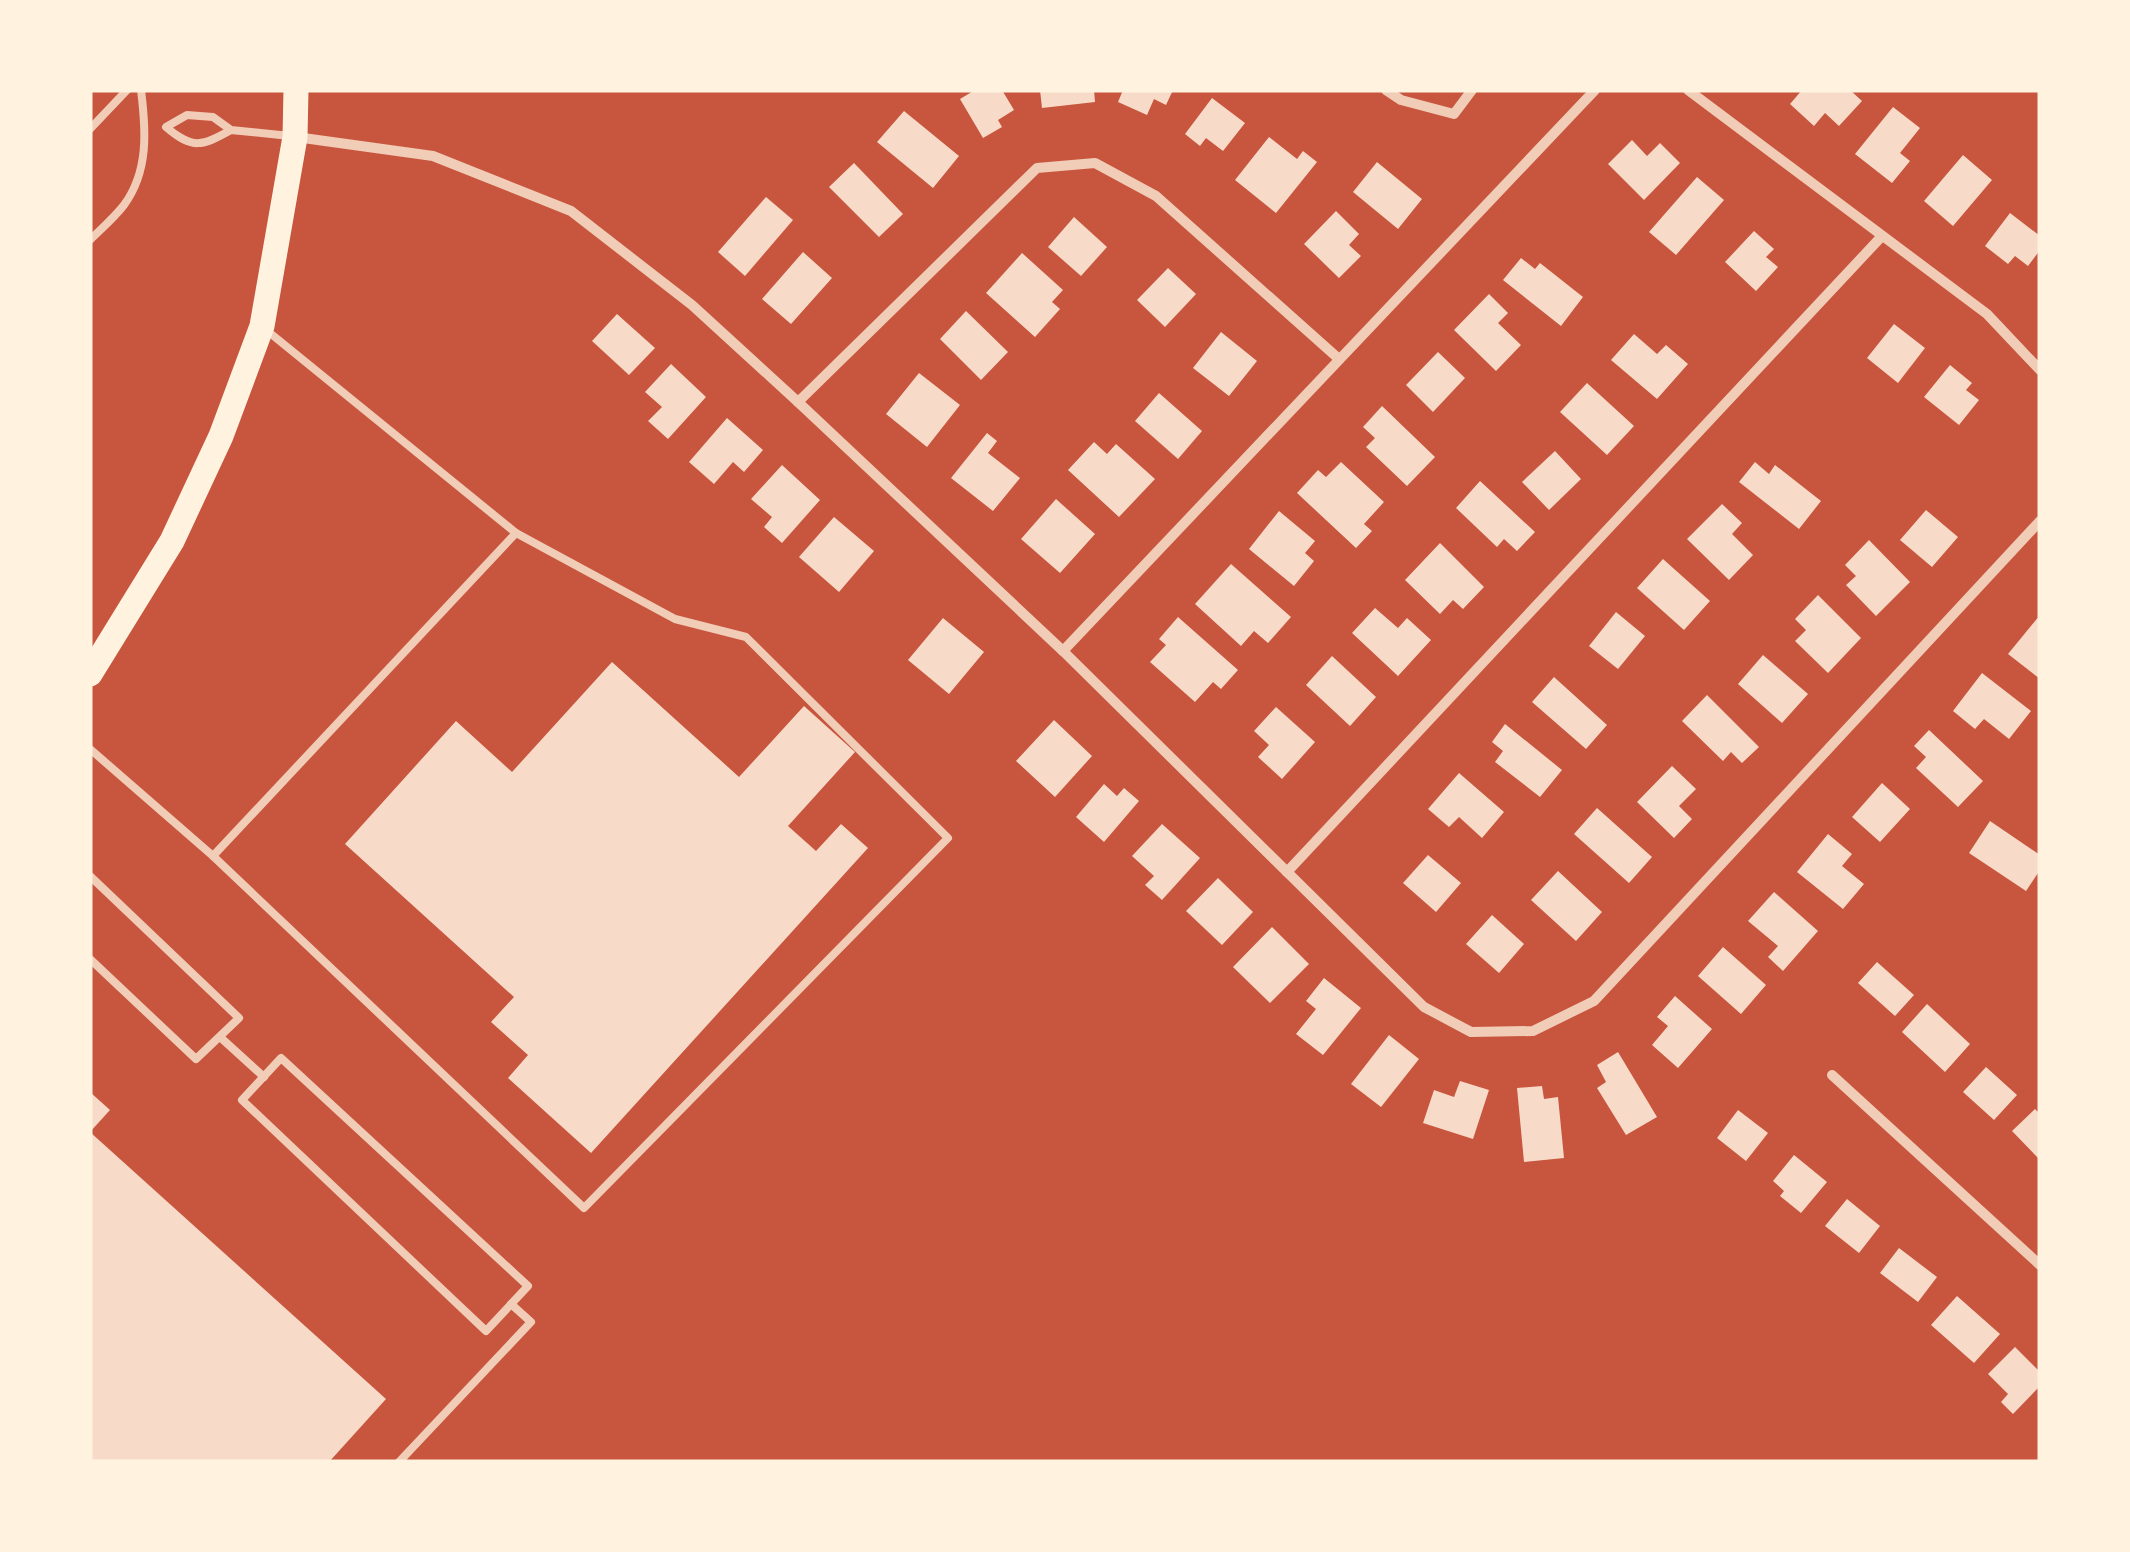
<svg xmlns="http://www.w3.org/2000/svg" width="2130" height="1552" font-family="'PT Sans Narrow',sans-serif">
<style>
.building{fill:#f7dbc8}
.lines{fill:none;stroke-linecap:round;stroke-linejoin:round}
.service{stroke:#f1ccb7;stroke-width:8}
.minor{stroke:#f1ccb7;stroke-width:10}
.trunk{stroke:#fff3e0;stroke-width:25}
</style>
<rect width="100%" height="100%" fill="#c8553d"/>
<g class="building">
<path d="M975,90H1002L1014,110L998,120L1002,127L983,138L960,99Z"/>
<path d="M1040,90H1094L1095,102L1042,108Z"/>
<path d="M1123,90H1173L1166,105L1154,99L1147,115L1118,102Z"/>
<path d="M1802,90H1850L1862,101L1839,126L1825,113L1814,126L1790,104Z"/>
<path d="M1212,98L1245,123L1223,151L1206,138L1200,146L1185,134Z"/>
<path d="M1893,107L1920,128L1900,153L1910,161L1892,183L1855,154Z"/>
<path d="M904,111L959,156L933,188L877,142Z"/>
<path d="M1269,137L1297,159L1303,151L1317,162L1276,213L1235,180Z"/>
<path d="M1632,140L1647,156L1660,143L1680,163L1644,200L1608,164Z"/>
<path d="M1963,155L1992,180L1953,226L1924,201Z"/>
<path d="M1377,162L1422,199L1398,229L1353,192Z"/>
<path d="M854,163L903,214L879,237L829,187Z"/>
<path d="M1697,177L1724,200L1676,255L1649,232Z"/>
<path d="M766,197L793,220L745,276L718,252Z"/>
<path d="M1336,211L1359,234L1349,245L1361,256L1339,278L1304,244Z"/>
<path d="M2010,213L2040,236V250L2028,266L2015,256L2008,264L1985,246Z"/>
<path d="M1074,217L1107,247L1081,276L1048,247Z"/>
<path d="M1754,231L1774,249L1766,257L1778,267L1756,291L1725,262Z"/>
<path d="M803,252L832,278L791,324L762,299Z"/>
<path d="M1022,253L1063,290L1052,302L1060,309L1035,337L986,293Z"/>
<path d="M1521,258L1535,269L1540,263L1583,297L1561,326L1503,280Z"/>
<path d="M1168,268L1196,294L1165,327L1137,300Z"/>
<path d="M1489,294L1508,313L1498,323L1521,345L1496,371L1454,330Z"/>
<path d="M966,311L1008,352L981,380L940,339Z"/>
<path d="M617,314L655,348L629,375L592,341Z"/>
<path d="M1894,324L1925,348L1898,383L1867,358Z"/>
<path d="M1221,332L1257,361L1229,396L1193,368Z"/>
<path d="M1634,334L1657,354L1666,345L1688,364L1657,399L1611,360Z"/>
<path d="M1438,352L1465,378L1433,412L1406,385Z"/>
<path d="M671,364L706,397L668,439L648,421L662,407L645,392Z"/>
<path d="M1950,365L1972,383L1966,390L1979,400L1959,425L1924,397Z"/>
<path d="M919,373L960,405L927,447L886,414Z"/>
<path d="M1587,383L1634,426L1607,455L1560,412Z"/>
<path d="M1159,393L1202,431L1178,459L1135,421Z"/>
<path d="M1382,406L1435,457L1407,486L1366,447L1375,438L1363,427Z"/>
<path d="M727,418L763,450L744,472L733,462L714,484L689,462Z"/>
<path d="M987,433L997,441L988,453L1020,478L993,511L951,478Z"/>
<path d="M1094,442L1107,454L1116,444L1155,479L1119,517L1068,470Z"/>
<path d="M1555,451L1581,479L1549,510L1522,482Z"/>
<path d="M1341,462L1384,502L1364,524L1372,531L1356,548L1297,493L1318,470L1326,477Z"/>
<path d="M1755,462L1769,474L1775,465L1821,501L1799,529L1739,482Z"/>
<path d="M782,465L820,500L782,543L764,527L772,517L751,499Z"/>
<path d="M1480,481L1535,532L1517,551L1504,539L1497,547L1456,508Z"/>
<path d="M1056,499L1095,534L1060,573L1021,539Z"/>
<path d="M1722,504L1742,523L1732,534L1753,555L1729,580L1687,539Z"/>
<path d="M1926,510L1958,537L1932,567L1900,540Z"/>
<path d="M1279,511L1315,541L1305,553L1314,561L1294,586L1249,549Z"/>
<path d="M834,517L874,551L839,592L799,557Z"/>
<path d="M1869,540L1910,582L1876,616L1846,585L1856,576L1845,565Z"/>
<path d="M1440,543L1484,587L1463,609L1453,600L1440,614L1405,580Z"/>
<path d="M1663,559L1710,601L1684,630L1637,588Z"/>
<path d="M1231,564L1291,617L1268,643L1254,631L1241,646L1195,604Z"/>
<path d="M1818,595L1861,638L1828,673L1795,641L1806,630L1795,619Z"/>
<path d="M1375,608L1398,628L1407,618L1431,640L1398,676L1352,633Z"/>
<path d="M1616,612L1645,636L1618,669L1589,646Z"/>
<path d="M2040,615V679L2008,654Z"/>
<path d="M1178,617L1238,670L1221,689L1213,682L1195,702L1150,662L1166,645L1159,639Z"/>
<path d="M943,618L984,652L949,694L908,660Z"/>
<path d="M1763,655L1808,694L1782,723L1738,684Z"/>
<path d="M1332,656L1376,697L1350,726L1306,685Z"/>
<path d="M612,662L739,777L804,706L855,752L788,826L816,851L841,824L868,848L591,1153L508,1078L528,1055L491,1022L514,997L345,844L456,721L512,772Z"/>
<path d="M1982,673L2031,711L2009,739L1984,719L1975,729L1953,711Z"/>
<path d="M1554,677L1607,725L1586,749L1532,702Z"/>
<path d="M1707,695L1759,747L1742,763L1731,752L1723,761L1682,721Z"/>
<path d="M1276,707L1315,742L1282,779L1258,757L1269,745L1254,731Z"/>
<path d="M1054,720L1092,756L1055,797L1016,761Z"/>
<path d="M1505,724L1562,770L1540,797L1495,762L1503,751L1492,742Z"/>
<path d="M1929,730L1983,781L1958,807L1916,768L1926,757L1914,746Z"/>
<path d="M1672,766L1696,789L1679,806L1692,819L1674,838L1637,802Z"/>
<path d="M1459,773L1504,812L1482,838L1459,817L1449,827L1428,809Z"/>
<path d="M1882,783L1910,809L1880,842L1852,817Z"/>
<path d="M1104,784L1117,796L1124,788L1139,801L1104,842L1076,817Z"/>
<path d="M1597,808L1652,857L1629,883L1574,834Z"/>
<path d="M1990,821L2040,855V870L2026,891L1969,853Z"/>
<path d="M1162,824L1200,858L1162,900L1145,885L1154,876L1132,856Z"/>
<path d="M1828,834L1852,854L1842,866L1864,884L1843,909L1797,872Z"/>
<path d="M1428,855L1461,883L1436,912L1403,883Z"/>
<path d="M1558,871L1602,912L1576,941L1531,900Z"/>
<path d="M1218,878L1253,912L1222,945L1186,911Z"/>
<path d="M1774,892L1818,931L1783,971L1768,957L1778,946L1748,921Z"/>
<path d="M1492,915L1524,944L1499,973L1466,944Z"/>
<path d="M1272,927L1309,964L1270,1003L1233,967Z"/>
<path d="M1723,947L1766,985L1741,1014L1698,976Z"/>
<path d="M1877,962L1914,995L1895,1016L1858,983Z"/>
<path d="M1324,978L1361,1008L1323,1055L1296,1034L1316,1009L1306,1001Z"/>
<path d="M1675,996L1712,1029L1678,1068L1652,1045L1668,1026L1657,1017Z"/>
<path d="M1927,1004L1970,1044L1945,1072L1902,1032Z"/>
<path d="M1389,1035L1419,1059L1381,1107L1351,1084Z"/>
<path d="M1618,1052L1657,1117L1626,1135L1597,1088L1606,1082L1597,1065Z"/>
<path d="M1986,1067L2017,1095L1994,1120L1963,1092Z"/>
<path d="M1460,1081L1489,1090L1473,1139L1423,1123L1434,1090L1454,1097Z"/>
<path d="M1542,1086L1544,1099L1558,1097L1564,1158L1524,1162L1517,1088Z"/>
<path d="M90,1092L110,1110L90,1132Z"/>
<path d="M2035,1109L2040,1114V1160L2012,1131Z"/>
<path d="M1738,1110L1768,1133L1746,1161L1717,1138Z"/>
<path d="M90,1132L386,1399L329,1462H90Z"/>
<path d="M1794,1155L1827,1182L1801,1213L1780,1196L1784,1191L1773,1181Z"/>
<path d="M1847,1199L1880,1226L1859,1253L1825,1226Z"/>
<path d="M1899,1248L1937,1277L1918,1302L1880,1273Z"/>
<path d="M1957,1296L2000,1334L1974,1363L1931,1325Z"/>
<path d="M2015,1347L2040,1372V1386L2013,1414L2001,1402L2008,1394L1988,1374Z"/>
</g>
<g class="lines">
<g class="service">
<path d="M90,129L127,90"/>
<path d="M231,130C202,146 193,150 166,127L187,115L213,117L231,130L290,136"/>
<path d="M90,240C101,229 114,218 124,205C149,171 146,130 141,90"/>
<path d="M90,749L213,856L584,1208L948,838L746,637L675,619L516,533L265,329"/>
<path d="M213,856L516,533"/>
<path d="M90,876L239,1018L196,1059L90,959"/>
<path d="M220,1037L264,1077"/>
<path d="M281,1058L528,1286L486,1331L242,1100Z"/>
<path d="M399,1462L531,1322L511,1304"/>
</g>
<g class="minor">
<path d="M1386,90L1401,100L1454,114L1472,90"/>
<path d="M1688,90L1987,314L2040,370"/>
<path d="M296,137L433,156L571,211L692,305L798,402L1063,651L1424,1007L1471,1032L1533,1031L1594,1001L2040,521"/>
<path d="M798,402L1037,168L1095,163L1156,196L1339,359"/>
<path d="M1063,651L1595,90"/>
<path d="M1287,872L1882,236"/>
<path d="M1832,1075L2040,1265"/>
</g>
<path class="trunk" d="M90,674L172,541L221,436L262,326L295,137L296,90"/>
</g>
<rect width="2130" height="1552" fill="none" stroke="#fff3e0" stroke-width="185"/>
</svg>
